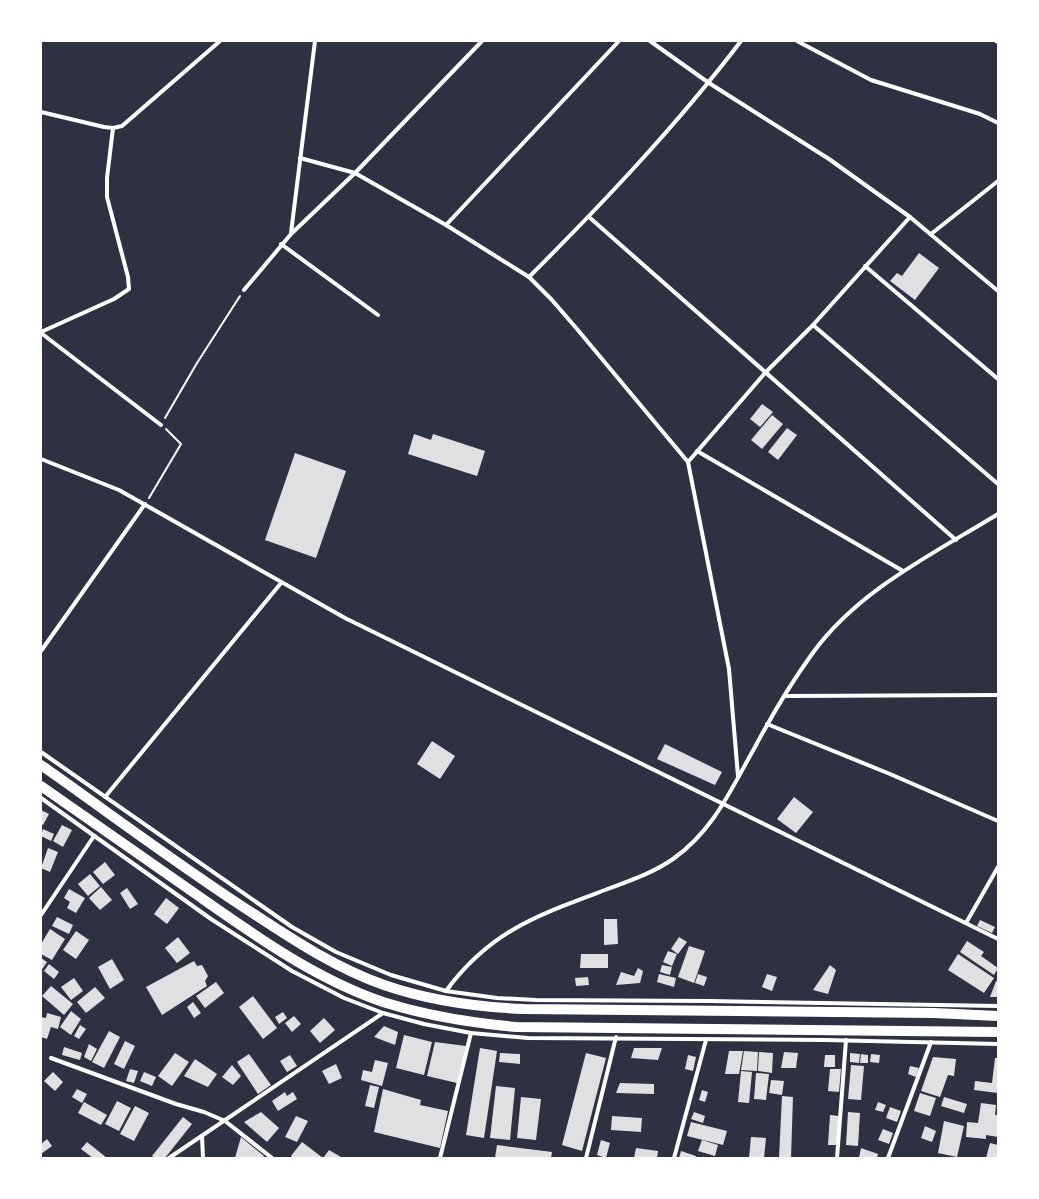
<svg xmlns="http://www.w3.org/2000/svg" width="1039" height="1199" font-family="Georgia,serif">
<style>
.building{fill:#e0e0e3}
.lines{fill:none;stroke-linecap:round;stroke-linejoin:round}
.path{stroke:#fff;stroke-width:2}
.minor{stroke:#fff;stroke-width:4}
.trunk{stroke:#fff;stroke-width:10}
</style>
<rect width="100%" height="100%" fill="#2d3142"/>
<g class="building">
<path d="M919,253L939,268L915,300L890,281L897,273L902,276Z"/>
<path d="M762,404L773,412L760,427L750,419Z"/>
<path d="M772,415L783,424L762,449L751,440Z"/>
<path d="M787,428L797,435L778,460L768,452Z"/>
<path d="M414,434L431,440L433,434L485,451L477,476L408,454Z"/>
<path d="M295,453L346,471L316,558L265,540Z"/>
<path d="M432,741L455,756L440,779L417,764Z"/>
<path d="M665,744L722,772L715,785L657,759Z"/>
<path d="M794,797L813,812L796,833L777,819Z"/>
<path d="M41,810L49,814L43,825L41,824Z"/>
<path d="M62,825L72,830L63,847L53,841Z"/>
<path d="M43,829L54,834L51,841L41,836Z"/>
<path d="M48,848L58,852L50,872L41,868Z"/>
<path d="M105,862L115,875L103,884L93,872Z"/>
<path d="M90,874L100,886L88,896L78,884Z"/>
<path d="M101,887L112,900L100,910L89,898Z"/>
<path d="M127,888L138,904L130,909L120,893Z"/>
<path d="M69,889L85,898L76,913L67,908L70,902L64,898Z"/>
<path d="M166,898L179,908L167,924L154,914Z"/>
<path d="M57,917L73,925L69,934L52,926Z"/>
<path d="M604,919H617L618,944L604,945Z"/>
<path d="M980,920L995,927L992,933L977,926Z"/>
<path d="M50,929L65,939L52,960L41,954V944Z"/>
<path d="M76,931L89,940L76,959L63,950Z"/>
<path d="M178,937L190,953L177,963L165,948Z"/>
<path d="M679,937L687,942L678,954L671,949Z"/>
<path d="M967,941L984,952L981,956L998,968L994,975L960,952Z"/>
<path d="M689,946L705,951L694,983L678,977Z"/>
<path d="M668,951L677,954L672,966L663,962Z"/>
<path d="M581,954H608V968H580Z"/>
<path d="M958,954L994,978L984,993L948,970Z"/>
<path d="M41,958L47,962L41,971Z"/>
<path d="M112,959L124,980L110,989L98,967Z"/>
<path d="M194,961L197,966L202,965L208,976L205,981L207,986L162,1015L146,987Z"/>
<path d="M49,964L59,972L54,979L44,971Z"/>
<path d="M662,965L672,967L670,975L660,972Z"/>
<path d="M830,965L836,970L828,994L813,990Z"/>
<path d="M638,968L643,971L640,983L616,985L621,972L634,976Z"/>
<path d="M659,974L676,978L674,987L657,982Z"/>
<path d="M698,974L707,977L704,986L695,983Z"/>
<path d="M767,974L777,977L772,991L762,987Z"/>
<path d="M588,977L589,985L576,986L575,978Z"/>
<path d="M74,978L83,991L71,1000L61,987Z"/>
<path d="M996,981L998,982V997H990Z"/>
<path d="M216,982L224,993L205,1008L196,996Z"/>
<path d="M51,986L73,1004L64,1015L42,996Z"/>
<path d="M95,987L105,998L86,1013L77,1002Z"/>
<path d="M253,996L277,1028L263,1039L239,1007Z"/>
<path d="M193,1002L201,1013L194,1018L187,1007Z"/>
<path d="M71,1011L81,1019L71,1035L60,1027Z"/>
<path d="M283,1012L287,1018L279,1024L275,1017Z"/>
<path d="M47,1013L61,1017L58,1029L51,1027L47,1039L41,1037V1017L46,1018Z"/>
<path d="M294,1016L301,1024L292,1032L285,1023Z"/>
<path d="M324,1018L335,1030L320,1043L310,1031Z"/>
<path d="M80,1025L86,1029L79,1039L74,1036Z"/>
<path d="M384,1026L398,1032L395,1045L374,1037Z"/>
<path d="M109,1031L120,1037L104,1068L92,1062Z"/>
<path d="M404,1035L432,1042L424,1075L396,1068Z"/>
<path d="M125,1041L135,1046L124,1069L114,1064Z"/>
<path d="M435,1042L466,1046L457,1083L427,1076Z"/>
<path d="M89,1044L97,1049L91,1061L84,1057Z"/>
<path d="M64,1047L82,1053L80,1060L62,1055Z"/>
<path d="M480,1048L497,1051L484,1138L466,1135Z"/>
<path d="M634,1048H662L658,1060L631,1058Z"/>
<path d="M729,1051H743L739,1074H725Z"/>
<path d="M744,1051L758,1052L757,1071L741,1070Z"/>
<path d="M759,1052L773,1053L772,1073L758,1071Z"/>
<path d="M784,1052L798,1053L796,1068H781Z"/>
<path d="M175,1053L189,1062L172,1086L158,1076Z"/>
<path d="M500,1053L520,1054V1064L499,1062Z"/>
<path d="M586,1053L606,1058L582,1151L562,1145Z"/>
<path d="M850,1053L860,1054L859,1063L850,1062Z"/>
<path d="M249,1054L271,1085L258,1094L237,1062Z"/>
<path d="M861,1054L868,1055V1063H860Z"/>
<path d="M871,1054L880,1055L879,1063L870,1062Z"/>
<path d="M290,1055L297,1066L287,1072L280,1061Z"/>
<path d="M688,1055L696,1057L693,1071L685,1069Z"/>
<path d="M825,1055H835V1067H824Z"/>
<path d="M933,1057L956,1059L954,1076L948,1075L940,1097L921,1091Z"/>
<path d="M995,1058H998V1093L974,1090L975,1081L992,1083Z"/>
<path d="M195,1059L217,1074L208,1087L184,1076Z"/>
<path d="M375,1060L388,1063L382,1086L361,1080L363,1070L372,1072Z"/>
<path d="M336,1064L342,1078L329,1084L322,1071Z"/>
<path d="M232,1065L241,1076L233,1085L222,1077Z"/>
<path d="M851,1065L864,1066L861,1100L848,1099Z"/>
<path d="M910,1066L919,1068L916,1077L908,1074Z"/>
<path d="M130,1069L138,1071L134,1083L126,1081Z"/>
<path d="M830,1069H841L839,1092L828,1091Z"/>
<path d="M741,1071L752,1072L749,1103L738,1102Z"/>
<path d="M53,1072L63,1082L55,1091L44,1081Z"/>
<path d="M144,1072L156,1077L152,1086L140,1081Z"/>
<path d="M756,1073L769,1074L766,1100L754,1099Z"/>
<path d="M771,1080L784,1081L782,1095L769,1093Z"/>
<path d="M620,1083L654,1084V1094L616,1093Z"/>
<path d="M370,1085L379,1087L374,1108L365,1106Z"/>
<path d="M496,1086L515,1088L510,1140L490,1138Z"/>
<path d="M77,1089L87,1094L82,1103L72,1097Z"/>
<path d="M383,1089L421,1100L420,1105L448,1111L440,1148L374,1132Z"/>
<path d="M702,1090L708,1092L705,1102L699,1100Z"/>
<path d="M285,1092L287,1096L293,1092L297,1099L278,1111L272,1101Z"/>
<path d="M920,1093L936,1098L930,1116L914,1111Z"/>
<path d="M782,1096L793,1097L791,1158H779Z"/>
<path d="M521,1097L541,1099L536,1140L517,1138Z"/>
<path d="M944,1097L967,1104L964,1113L941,1106Z"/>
<path d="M117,1101L131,1108L119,1131L105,1124Z"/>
<path d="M84,1102L107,1115L101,1125L78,1113Z"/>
<path d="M878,1102L886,1105L883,1112L875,1110Z"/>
<path d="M981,1103L996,1105L995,1115H998V1137L986,1135V1139L966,1137L967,1122L978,1123Z"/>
<path d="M135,1106L149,1113L134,1141L120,1134Z"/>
<path d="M890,1107L901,1111L897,1122L886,1118Z"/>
<path d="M261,1112L279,1128L267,1142L244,1122Z"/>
<path d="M694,1112L705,1116L703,1123L691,1119Z"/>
<path d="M848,1112L860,1113L858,1146L846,1145Z"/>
<path d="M830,1115L839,1116L837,1145H828Z"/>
<path d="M296,1116L308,1121L297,1142L285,1137Z"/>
<path d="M612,1116L642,1118L641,1132L611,1130Z"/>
<path d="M183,1117L192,1124L165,1158H155L152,1156Z"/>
<path d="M944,1121L964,1126L957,1157L938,1153Z"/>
<path d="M691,1122L727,1131L723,1145L687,1136Z"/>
<path d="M925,1126L936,1131L932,1142L921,1138Z"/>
<path d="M883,1129L893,1133L889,1144L878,1140Z"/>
<path d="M241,1137L264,1156L263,1158H235Z"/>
<path d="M751,1137L766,1138L764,1158H749Z"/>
<path d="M47,1139L52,1146L41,1154V1144Z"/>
<path d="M601,1140L610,1143L606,1158L597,1155Z"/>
<path d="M702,1140L718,1145L715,1156L698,1151Z"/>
<path d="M87,1142L107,1158H93L81,1149Z"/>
<path d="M302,1142L323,1158H293L291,1156Z"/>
<path d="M990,1143L998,1145V1158H986Z"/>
<path d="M497,1145L552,1152L551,1158H495Z"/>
<path d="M636,1148L658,1151L657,1158H634Z"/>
<path d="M861,1148L878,1154L877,1158H859Z"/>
<path d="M329,1150L341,1157L340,1158L324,1157Z"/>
<path d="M681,1151L696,1156L695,1158H679Z"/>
</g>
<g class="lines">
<g class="path">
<path d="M165,418L197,363L240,296"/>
<path d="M149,498L181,444L166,429"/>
</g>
<g class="minor">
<path d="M650,41L709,83L829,159L910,217L998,291"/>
<path d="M797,41L871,80L980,114L998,123"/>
<path d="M996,41L998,42"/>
<path d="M41,112L104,127L113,128L122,126L220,41"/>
<path d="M300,158L355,173L446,225L529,277L552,300L577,329L688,462L729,669L738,776"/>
<path d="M589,217L956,540"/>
<path d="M446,225L619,41"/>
<path d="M291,233L315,41"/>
<path d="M931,234L998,181"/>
<path d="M281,244L378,315"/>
<path d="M865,266L998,379"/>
<path d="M529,277C603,203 677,125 741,41"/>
<path d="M244,290L291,234L355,173L482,41"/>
<path d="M813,325L998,484"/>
<path d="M41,332L114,299L129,289L128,277L107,197V178L113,128"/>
<path d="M41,333L161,425"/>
<path d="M697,451L903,571"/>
<path d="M41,459L119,490L345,618L998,939"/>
<path d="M688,462L765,373L813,325L910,217"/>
<path d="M41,651L145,504"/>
<path d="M784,696L998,695"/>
<path d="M767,724L890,774L998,821"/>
<path d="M41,752L292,927L336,952L391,975L446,991L497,998L536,1000L709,1001L998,1006"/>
<path d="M105,797L281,583"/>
<path d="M41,798L211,919L292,971L344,998L383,1013L424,1024L471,1033L528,1038L825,1040L998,1044"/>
<path d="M41,915L94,836"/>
<path d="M966,923L998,867"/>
<path d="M446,991C490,931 538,915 605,890C629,881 653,873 673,859C714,830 731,789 755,747C772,715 791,683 812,654C858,590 933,554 998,514"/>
<path d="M51,1058L176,1104L204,1112L225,1121L272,1158"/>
<path d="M202,1136L203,1158"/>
<path d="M169,1158L383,1013"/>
<path d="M440,1158L471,1033"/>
<path d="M586,1158L616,1037"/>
<path d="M674,1158L706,1040"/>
<path d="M837,1158L846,1040"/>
<path d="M888,1158L931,1042"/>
</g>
<g class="trunk">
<path d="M41,765C112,815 181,867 254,914C295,941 338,969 384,985C430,1001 476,1007 524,1009L934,1013L998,1016"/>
<path d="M41,786C94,823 147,860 200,897C257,937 316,979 383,1002C427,1016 471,1023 517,1027L998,1032"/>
</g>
</g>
<rect width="1039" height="1199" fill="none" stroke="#ffffff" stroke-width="84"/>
</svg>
